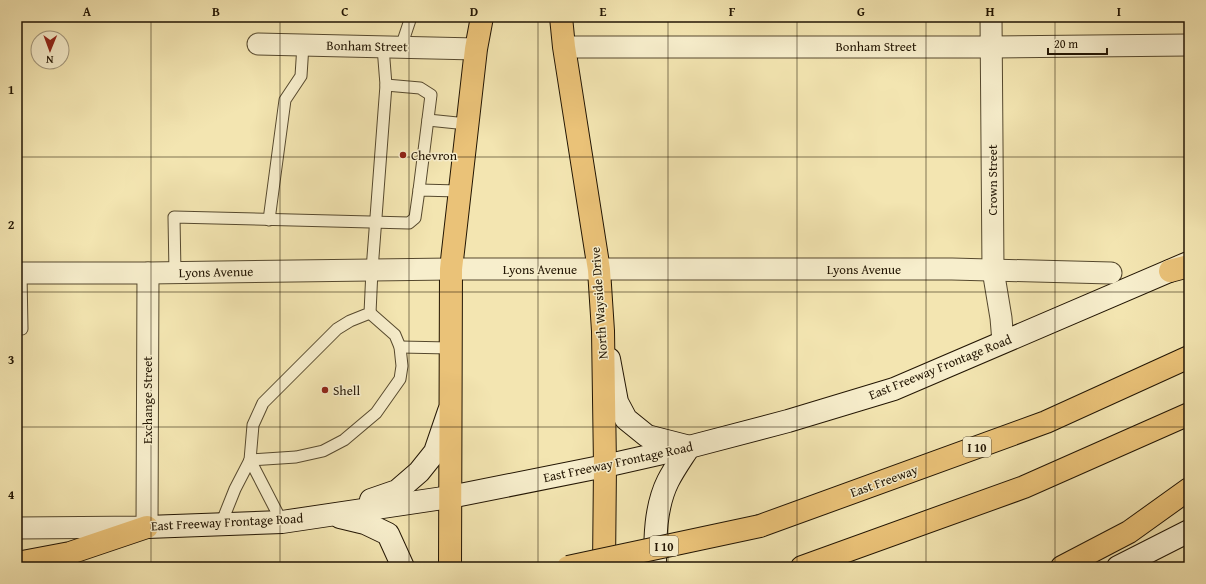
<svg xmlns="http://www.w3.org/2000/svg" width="1206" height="584" font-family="'Gentium Book Plus',serif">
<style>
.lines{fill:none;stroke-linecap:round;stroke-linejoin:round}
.lane-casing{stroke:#56492e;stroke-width:13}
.street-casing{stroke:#56492e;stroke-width:23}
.secondary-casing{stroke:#221503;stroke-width:24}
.primary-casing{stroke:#221503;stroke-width:24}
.highway-casing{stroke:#221503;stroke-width:24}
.lane{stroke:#f7eecc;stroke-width:11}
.street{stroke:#f7eecc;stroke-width:21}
.secondary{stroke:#f7eecc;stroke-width:22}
.primary{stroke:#eac278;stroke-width:22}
.highway{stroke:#eac278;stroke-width:22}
.highway-bridge-casing{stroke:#221503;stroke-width:24;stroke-linecap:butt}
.highway-bridge{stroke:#eac278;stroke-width:22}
.grid{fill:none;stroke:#221503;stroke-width:1;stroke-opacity:0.55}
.poi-dot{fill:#8f2418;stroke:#f7eecc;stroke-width:1.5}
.labels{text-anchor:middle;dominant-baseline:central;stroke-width:3;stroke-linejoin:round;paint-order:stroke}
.shield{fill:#f7eecc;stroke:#62563f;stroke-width:1}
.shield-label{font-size:12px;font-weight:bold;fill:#221503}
.street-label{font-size:13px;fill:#221503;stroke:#f7eecc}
.poi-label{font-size:13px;fill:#221503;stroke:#f7eecc;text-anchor:start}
.neatline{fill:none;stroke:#221503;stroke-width:1.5}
.grid-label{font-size:13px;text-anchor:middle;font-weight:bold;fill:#221503}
</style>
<rect width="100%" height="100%" fill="#f3e5b1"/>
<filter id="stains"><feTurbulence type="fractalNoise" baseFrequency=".005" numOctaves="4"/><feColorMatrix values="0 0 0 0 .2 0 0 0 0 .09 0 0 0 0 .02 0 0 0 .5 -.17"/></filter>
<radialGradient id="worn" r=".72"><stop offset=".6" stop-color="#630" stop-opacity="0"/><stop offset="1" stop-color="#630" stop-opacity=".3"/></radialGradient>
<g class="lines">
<defs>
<g id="lane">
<path d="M383,47L386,85L420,88L431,95L419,190"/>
<path d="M401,47L411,17"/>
<path d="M428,120L467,124"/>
<path d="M269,220L285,100L301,76L303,45"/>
<path d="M175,273L174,217L409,223L415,218L419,190L459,191"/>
<path d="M17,329H22L21,273"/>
<path d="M400,347L450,348"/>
<path d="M250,460L296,457L323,451L344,440L376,413L400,379L402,366L400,347L395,335L370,313"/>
<path d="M250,460L282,522"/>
<path d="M221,524L235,489L250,460L253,425L263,403L337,329L350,321L370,313L372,270L386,85"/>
</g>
<g id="street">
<path d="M991,17L993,270L1001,318L1003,342"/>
<path d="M258,44L476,49"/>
<path d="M564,47H992L1189,45"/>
<path d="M17,273H148L451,269H952L1111,273"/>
<path d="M17,528L147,527L148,273"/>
</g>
<g id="secondary">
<path d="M609,359L617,402L626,419L647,436L686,446"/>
<path d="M371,500L397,491L419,472L435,452L449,411"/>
<path d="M340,517L365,523L388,534L403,567"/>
<path d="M147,527L282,522L450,497L605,466L689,447L788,421L894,389L1188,263"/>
<path d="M655,567C655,539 655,507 668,481C674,469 682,458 689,447"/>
<path d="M1118,567L1189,531"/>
</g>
<g id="primary">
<path d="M561,17L564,47L599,270L603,331L605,466L604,567"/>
<path d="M450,567L451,269L476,49L482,17"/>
</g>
<g id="highway">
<path d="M1170,271L1189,266"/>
<path d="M760,526L1046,422L1189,357"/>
<path d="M17,563L70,553L147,527"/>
<path d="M802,567L1024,487L1189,414"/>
<path d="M1062,567L1129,532L1189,489"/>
</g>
</defs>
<use href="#lane" class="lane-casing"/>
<use href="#street" class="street-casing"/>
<use href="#secondary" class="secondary-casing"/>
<use href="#primary" class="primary-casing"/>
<use href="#highway" class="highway-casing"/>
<use href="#lane" class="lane"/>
<use href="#street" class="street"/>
<use href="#secondary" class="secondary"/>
<use href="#primary" class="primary"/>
<use href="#highway" class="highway"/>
<defs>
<path id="highway-bridge" d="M568,567L760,526"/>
</defs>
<use href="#highway-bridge" class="highway-bridge-casing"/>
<use href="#highway-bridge" class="highway-bridge"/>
</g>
<path class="grid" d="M151,17V567M280,17V567M409,17V567M538,17V567M668,17V567M797,17V567M926,17V567M1055,17V567M17,157H1189M17,292H1189M17,427H1189"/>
<g class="poi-dot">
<circle cx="403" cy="155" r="4"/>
<circle cx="325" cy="390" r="4"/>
</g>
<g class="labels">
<g class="shield">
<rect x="963" y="437" width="28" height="20" rx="3"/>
<rect x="650" y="536" width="28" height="20" rx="3"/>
</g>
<g class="shield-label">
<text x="977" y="447">I 10</text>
<text x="664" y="546">I 10</text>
</g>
<g class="street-label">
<text transform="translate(367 46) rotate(1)">Bonham Street</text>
<text x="876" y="46">Bonham Street</text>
<text transform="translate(992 180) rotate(-90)">Crown Street</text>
<text x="540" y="269">Lyons Avenue</text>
<text x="864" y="269">Lyons Avenue</text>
<text transform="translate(216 272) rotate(-1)">Lyons Avenue</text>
<text transform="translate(599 303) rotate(-94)">North Wayside Drive</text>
<text transform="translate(940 367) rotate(-22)">East Freeway Frontage Road</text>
<text transform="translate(147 400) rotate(-90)">Exchange Street</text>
<text transform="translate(618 462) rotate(-12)">East Freeway Frontage Road</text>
<text transform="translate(884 481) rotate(-20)">East Freeway</text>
<text transform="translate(227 522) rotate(-3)">East Freeway Frontage Road</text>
</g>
<g class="poi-label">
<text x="411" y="155">Chevron</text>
<text x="333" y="390">Shell</text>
</g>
</g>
<rect width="1206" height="584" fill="none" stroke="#f3e5b1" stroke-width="44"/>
<g transform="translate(50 50) rotate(181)"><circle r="19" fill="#f7eecc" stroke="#a2977c"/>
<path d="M0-3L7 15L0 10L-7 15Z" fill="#8f2418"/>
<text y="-6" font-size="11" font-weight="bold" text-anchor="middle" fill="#221503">N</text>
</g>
<path d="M1048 48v6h59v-6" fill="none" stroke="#221503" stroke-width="2"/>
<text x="1054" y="48" font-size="12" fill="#221503" stroke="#f7eecc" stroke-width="3" paint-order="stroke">20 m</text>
<rect x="22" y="22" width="1162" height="540" class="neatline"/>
<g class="grid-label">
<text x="87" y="16">A</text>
<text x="216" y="16">B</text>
<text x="345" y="16">C</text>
<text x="474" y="16">D</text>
<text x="603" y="16">E</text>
<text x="732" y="16">F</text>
<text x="861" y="16">G</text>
<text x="990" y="16">H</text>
<text x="1119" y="16">I</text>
<text x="11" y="94">1</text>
<text x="11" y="229">2</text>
<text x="11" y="364">3</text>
<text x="11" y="499">4</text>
</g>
<rect width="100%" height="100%" filter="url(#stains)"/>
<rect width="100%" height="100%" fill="url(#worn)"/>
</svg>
